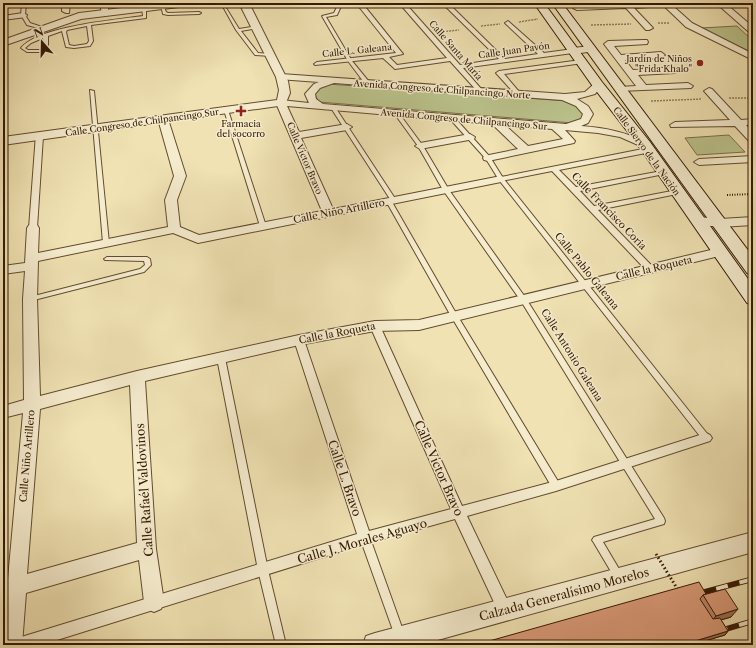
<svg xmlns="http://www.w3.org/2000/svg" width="756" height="648" font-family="'Libre Caslon Text',serif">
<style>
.green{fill:#bbc38c;stroke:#786e47}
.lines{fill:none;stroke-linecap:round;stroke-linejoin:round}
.service-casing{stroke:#634b2e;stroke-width:2}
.pedestrian-casing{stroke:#634b2e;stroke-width:2}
.minor-casing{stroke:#634b2e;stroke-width:2}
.tertiary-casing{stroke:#634b2e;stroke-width:2}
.secondary-casing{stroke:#341902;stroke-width:2}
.path-far1{stroke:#341902;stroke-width:1.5;stroke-dasharray:0.5 1;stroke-linecap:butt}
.path{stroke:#341902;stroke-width:2;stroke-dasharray:1 1.5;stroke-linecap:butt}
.service{fill:#f5ecce;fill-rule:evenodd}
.pedestrian{fill:#f5ecce;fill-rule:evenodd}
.minor{fill:#f5ecce;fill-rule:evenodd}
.tertiary{fill:#f5ecce;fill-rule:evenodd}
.secondary{fill:#f5ecce;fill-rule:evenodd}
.rail-casing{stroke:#341902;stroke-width:5.5}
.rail{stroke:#f5ecce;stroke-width:4;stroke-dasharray:12;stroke-linecap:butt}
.path-bridge{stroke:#341902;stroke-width:3;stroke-dasharray:1.5 2.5;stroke-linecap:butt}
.wall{fill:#ba8466;stroke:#341902}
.shaded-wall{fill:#976b53;stroke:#341902}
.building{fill:#d89977;stroke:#341902}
.poi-dot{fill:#8f2418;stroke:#f5ecce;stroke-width:1.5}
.labels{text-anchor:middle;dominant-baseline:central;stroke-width:3;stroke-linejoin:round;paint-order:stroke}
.far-street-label{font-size:9px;fill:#341902;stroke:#f5ecce}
.far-poi-label{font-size:9px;fill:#341902;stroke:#f5ecce;text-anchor:end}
.street-label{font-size:10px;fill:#341902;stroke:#f5ecce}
.near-street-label{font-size:12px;fill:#341902;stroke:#f5ecce}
</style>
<rect width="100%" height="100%" fill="#f0e2b3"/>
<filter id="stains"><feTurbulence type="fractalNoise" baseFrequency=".005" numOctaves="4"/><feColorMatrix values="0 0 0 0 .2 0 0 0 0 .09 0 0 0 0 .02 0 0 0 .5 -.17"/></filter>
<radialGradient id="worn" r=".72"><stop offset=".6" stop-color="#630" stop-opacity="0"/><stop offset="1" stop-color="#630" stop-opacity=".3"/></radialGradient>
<g class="green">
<path d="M737,26L753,41V53L701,28Z"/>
<path d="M328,84L568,101L583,107L584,120L573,123L319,102L313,91Z"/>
<path d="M729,135L745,152L697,155L685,138Z"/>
</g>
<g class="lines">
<defs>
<g id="service">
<path d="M22,3H26L25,15L30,23L42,27V29L27,25L21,15Z"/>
<path d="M221,3H223L239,29L257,26V28L241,31L258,53L270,54H272V56L255,55L236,30Z"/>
<path d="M339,3L342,4L337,15L326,17L352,61L370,83V85H366L348,61L322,16L334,13Z"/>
<path d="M486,3H490L491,5L488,6Z"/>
<path d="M161,5H163L166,12L168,13L199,12L201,13L199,14L168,15L163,14Z"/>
<path d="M144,7L146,8V18L91,25L93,41L90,46L74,48L66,47L62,31L48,36V47L45,52H27L21,48C39,26 115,20 143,16L142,8ZM87,26L89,41L87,44L74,46L69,45L66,32L67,30ZM43,38L44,47L43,50H28L25,48L31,43Z"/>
<path d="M90,90L94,91L109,243L106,245L103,243Z"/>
<path d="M331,107H335L396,200L392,202L457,315L559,483L560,486L559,489L556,490L553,489L451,316L386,201L390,199L331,108Z"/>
<path d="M224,109L228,110L266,226L265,227L263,228L260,226L224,110Z"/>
<path d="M394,112H398L423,146L449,190L525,297L664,518L665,521L664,524L603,542L622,574L624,577L622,580L619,582L616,580L594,543L592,540L594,537L655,519L521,301L443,190L418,146L394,113Z"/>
<path d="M450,117H454L490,157L503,178L709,436L710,438L709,440L706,441L703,440L499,180L486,159L450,119Z"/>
<path d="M107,257H147L150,259L151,265L144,272L30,301L27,299L30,297L140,269L145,265L144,261L105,260L104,259Z"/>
<path d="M221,355L224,356L225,358L268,570L286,645H276L258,570L217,358L218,356Z"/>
<path d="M365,534L368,535L370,538L405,636L404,640L400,641L396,640L395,636L360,538L362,535Z"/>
</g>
<g id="pedestrian">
<path d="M356,3H362L403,54L389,57L397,65L447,58L399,3H405L460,65L499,59L442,3H448L505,59L538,54L506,24L505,23L508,21L544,53L573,49L576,51L573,53L463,68L483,91L480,93L478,92L450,61L395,69L383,58L315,65L314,64L317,62L396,53Z"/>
<path d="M581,60L583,61V63L504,74L521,94L518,96L516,95L496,73L499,71Z"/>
<path d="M36,134H42L43,136L37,228L33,231L29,228Z"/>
<path d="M648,148H651V152L559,170L576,187L667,170V174H664L580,191L594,206L677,190H680V194H677L598,210L653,267L655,269L653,271H647L552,171L501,181L497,179L501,177Z"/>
<path d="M375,322L379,323L380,326L462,506L556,481L706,433L710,435L712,438L710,441L556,491L467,516L512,610L510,615L505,617L500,615L455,519L365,544L41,645H11L13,640L18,638L357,534L294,340L295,337H303L304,340L369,531L451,509L370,326L371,323Z"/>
</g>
<g id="minor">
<path d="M62,3H70L69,13H66L62,11Z"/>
<path d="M100,3H108V14H102Z"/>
<path d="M325,3H356C349,8 332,8 325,3Z"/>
<path d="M622,3H690L686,5L673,6L692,23L753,54V60L686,27L664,6L634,8L653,28L649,30H646L626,8L577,10L573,8L577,6Z"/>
<path d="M716,3H725L753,27V33H750Z"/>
<path d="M23,13L27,15L26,17L3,20V16Z"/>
<path d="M644,40H647L648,42L647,44L614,46L621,55L661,52L665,55L661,58L625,60L633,70L675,67L679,70L675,73L638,75L646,85L688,83L693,86L691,88L619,91L617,89L619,87L636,86L604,44L608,41Z"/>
<path d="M281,74L565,94L585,92L595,83L598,82L603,85L595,94L577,99L588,106L593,114L588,123L581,126C607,128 625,132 649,143L650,145L645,148L620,137L598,133L565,130L575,141L574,143L488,161L484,160L483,158L484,156L518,149L492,124L287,106L299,132L347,124L352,127L347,130L301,138L333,209L501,176L507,179L501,182L198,243L173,233L38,261L37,299L40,396L137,371L299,335L375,321L419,320L719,248L723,249L725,252L723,255L719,256L419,330L375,331L299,345L145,381L156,549L164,602L161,609L154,612L147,609L144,602L139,560L26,593L22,645H3L6,599H3V581L8,579L23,413L3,418V406L24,400L23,299L25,271L3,274V266L25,263L27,228L29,225H37L39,228L38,253L168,227L165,200L174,176L158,119L163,116L168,119L186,176L177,200L180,227L199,235L322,211L276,103L281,100L309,103L305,94L314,84L319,82L278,79L276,77ZM334,83L562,100L576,106L583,114L581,119L566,124L323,104L316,99L315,94L320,88ZM505,125L552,129L563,139L528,146ZM130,385L137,543L27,574L40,409Z"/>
<path d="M709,88L712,89L741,120L753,119V125H746L753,133V142L749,141L735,126L671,127L670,125L675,122L730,120L704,91Z"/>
<path d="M470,134L475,137L474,139L420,149L415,146L420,143Z"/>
<path d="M753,156V162L699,165L694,162L699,159Z"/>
<path d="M698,217L720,219L753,217V225L720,227L694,224L692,221L694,218Z"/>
</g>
<g id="tertiary">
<path d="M164,3H192L187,6L81,19L3,46V40L79,13Z"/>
<path d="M239,3H249L288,81L290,93L285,105L3,145V137L277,100L279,90L276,77Z"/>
<path d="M591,46L596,49L595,51L573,54L568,51L573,48Z"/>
<path d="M753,532V552L420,645H363L366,636L375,633Z"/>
</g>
<g id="secondary">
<path d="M534,3H544L602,82L650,142L753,286V305L747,303L640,148L594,88Z"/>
<path d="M552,3H562L753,257V275L747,273Z"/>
</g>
</defs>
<use href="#service" class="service-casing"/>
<use href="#pedestrian" class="pedestrian-casing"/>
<use href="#minor" class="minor-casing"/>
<use href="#tertiary" class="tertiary-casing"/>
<use href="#secondary" class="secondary-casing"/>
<g class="path-far1">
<path d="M257,6L281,3"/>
<path d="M519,22L538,19"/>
<path d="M658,23H670"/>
<path d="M591,25L631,24"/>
<path d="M481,26L500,24"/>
<path d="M440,32L459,30"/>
<path d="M729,98H753"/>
<path d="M651,101L702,99"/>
</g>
<path class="path" d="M727,195L753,194"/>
<use href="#service" class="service"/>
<use href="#pedestrian" class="pedestrian"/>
<use href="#minor" class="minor"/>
<use href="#tertiary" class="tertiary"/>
<use href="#secondary" class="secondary"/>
<defs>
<g id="rail">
<path d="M693,595L753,579"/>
<path d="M716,632L753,621"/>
</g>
</defs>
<use href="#rail" class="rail-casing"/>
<use href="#rail" class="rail"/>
<path class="path-bridge" d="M656,554L678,590"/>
</g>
<path class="wall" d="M706,594L731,617L721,620L728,631L725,635L691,645H475Z"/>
<g class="shaded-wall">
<path d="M738,609L731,617L710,623L716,616Z"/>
<path d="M728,631L725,635L691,645H682Z"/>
</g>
<g class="building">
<path d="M699,582L706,594L703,595L700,599L713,619L720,618L728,631L682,645H475Z"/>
<path d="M725,589L738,609L716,616L703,595Z"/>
</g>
<g class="poi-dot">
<circle cx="700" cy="63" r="4"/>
<path d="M239 105h4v4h4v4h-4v4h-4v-4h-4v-4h4z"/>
</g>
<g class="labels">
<g class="far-street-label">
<text transform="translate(357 50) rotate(-6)">Calle L. Galeana</text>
<text transform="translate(456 50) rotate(49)">Calle Santa María</text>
<text transform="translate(514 50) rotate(-8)">Calle Juan Pavón</text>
<text transform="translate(442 89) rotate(4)">Avenida Congreso de Chilpancingo Norte</text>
<text transform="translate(464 119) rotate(5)">Avenida Congreso de Chilpancingo Sur</text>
<text transform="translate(142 122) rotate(-8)">Calle Congreso de Chilpancingo Sur</text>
<text transform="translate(647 151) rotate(54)">Calle Siervo de la Nación</text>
<text transform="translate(305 158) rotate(67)">Calle Víctor Bravo</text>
</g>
<g class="far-poi-label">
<text x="692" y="58">Jardín de Niños<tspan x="692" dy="10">"Frida Khalo"</tspan></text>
<text x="241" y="123" text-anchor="middle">Farmacia<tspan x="241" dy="10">del socorro</tspan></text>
</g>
<g class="street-label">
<text transform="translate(339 211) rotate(-11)">Calle Niño Artillero</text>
<text transform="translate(609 211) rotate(46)">Calle Francisco Coria</text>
<text transform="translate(654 268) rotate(-13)">Calle la Roqueta</text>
<text transform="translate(587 271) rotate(51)">Calle Pablo Galeana</text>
<text transform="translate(337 333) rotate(-11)">Calle la Roqueta</text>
<text transform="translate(572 355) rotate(58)">Calle Antonio Galeana</text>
<text transform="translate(27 456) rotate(-85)">Calle Niño Artillero</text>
</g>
<g class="near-street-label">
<text transform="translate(439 468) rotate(66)">Calle Víctor Bravo</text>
<text transform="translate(345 478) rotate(71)">Calle L. Bravo</text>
<text transform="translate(144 490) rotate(-94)">Calle Rafaél Valdovinos</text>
<text transform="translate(362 541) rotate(-16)">Calle J. Morales Aguayo</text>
<text transform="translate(564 594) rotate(-15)">Calzada Generalísimo Morelos</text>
</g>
</g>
<rect width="756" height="648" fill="none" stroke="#f0e2b3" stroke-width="16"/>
<rect x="4" y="4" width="748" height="640" fill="none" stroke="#341902" stroke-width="2"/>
<rect x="8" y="8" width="740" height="632" fill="none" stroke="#341902"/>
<g transform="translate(42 42) rotate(340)" stroke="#f5ecce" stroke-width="3" paint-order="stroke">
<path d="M0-3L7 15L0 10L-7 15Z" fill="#341902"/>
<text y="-6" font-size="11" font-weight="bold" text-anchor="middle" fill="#341902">N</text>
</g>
<rect width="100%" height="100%" filter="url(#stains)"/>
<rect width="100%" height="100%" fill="url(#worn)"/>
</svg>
